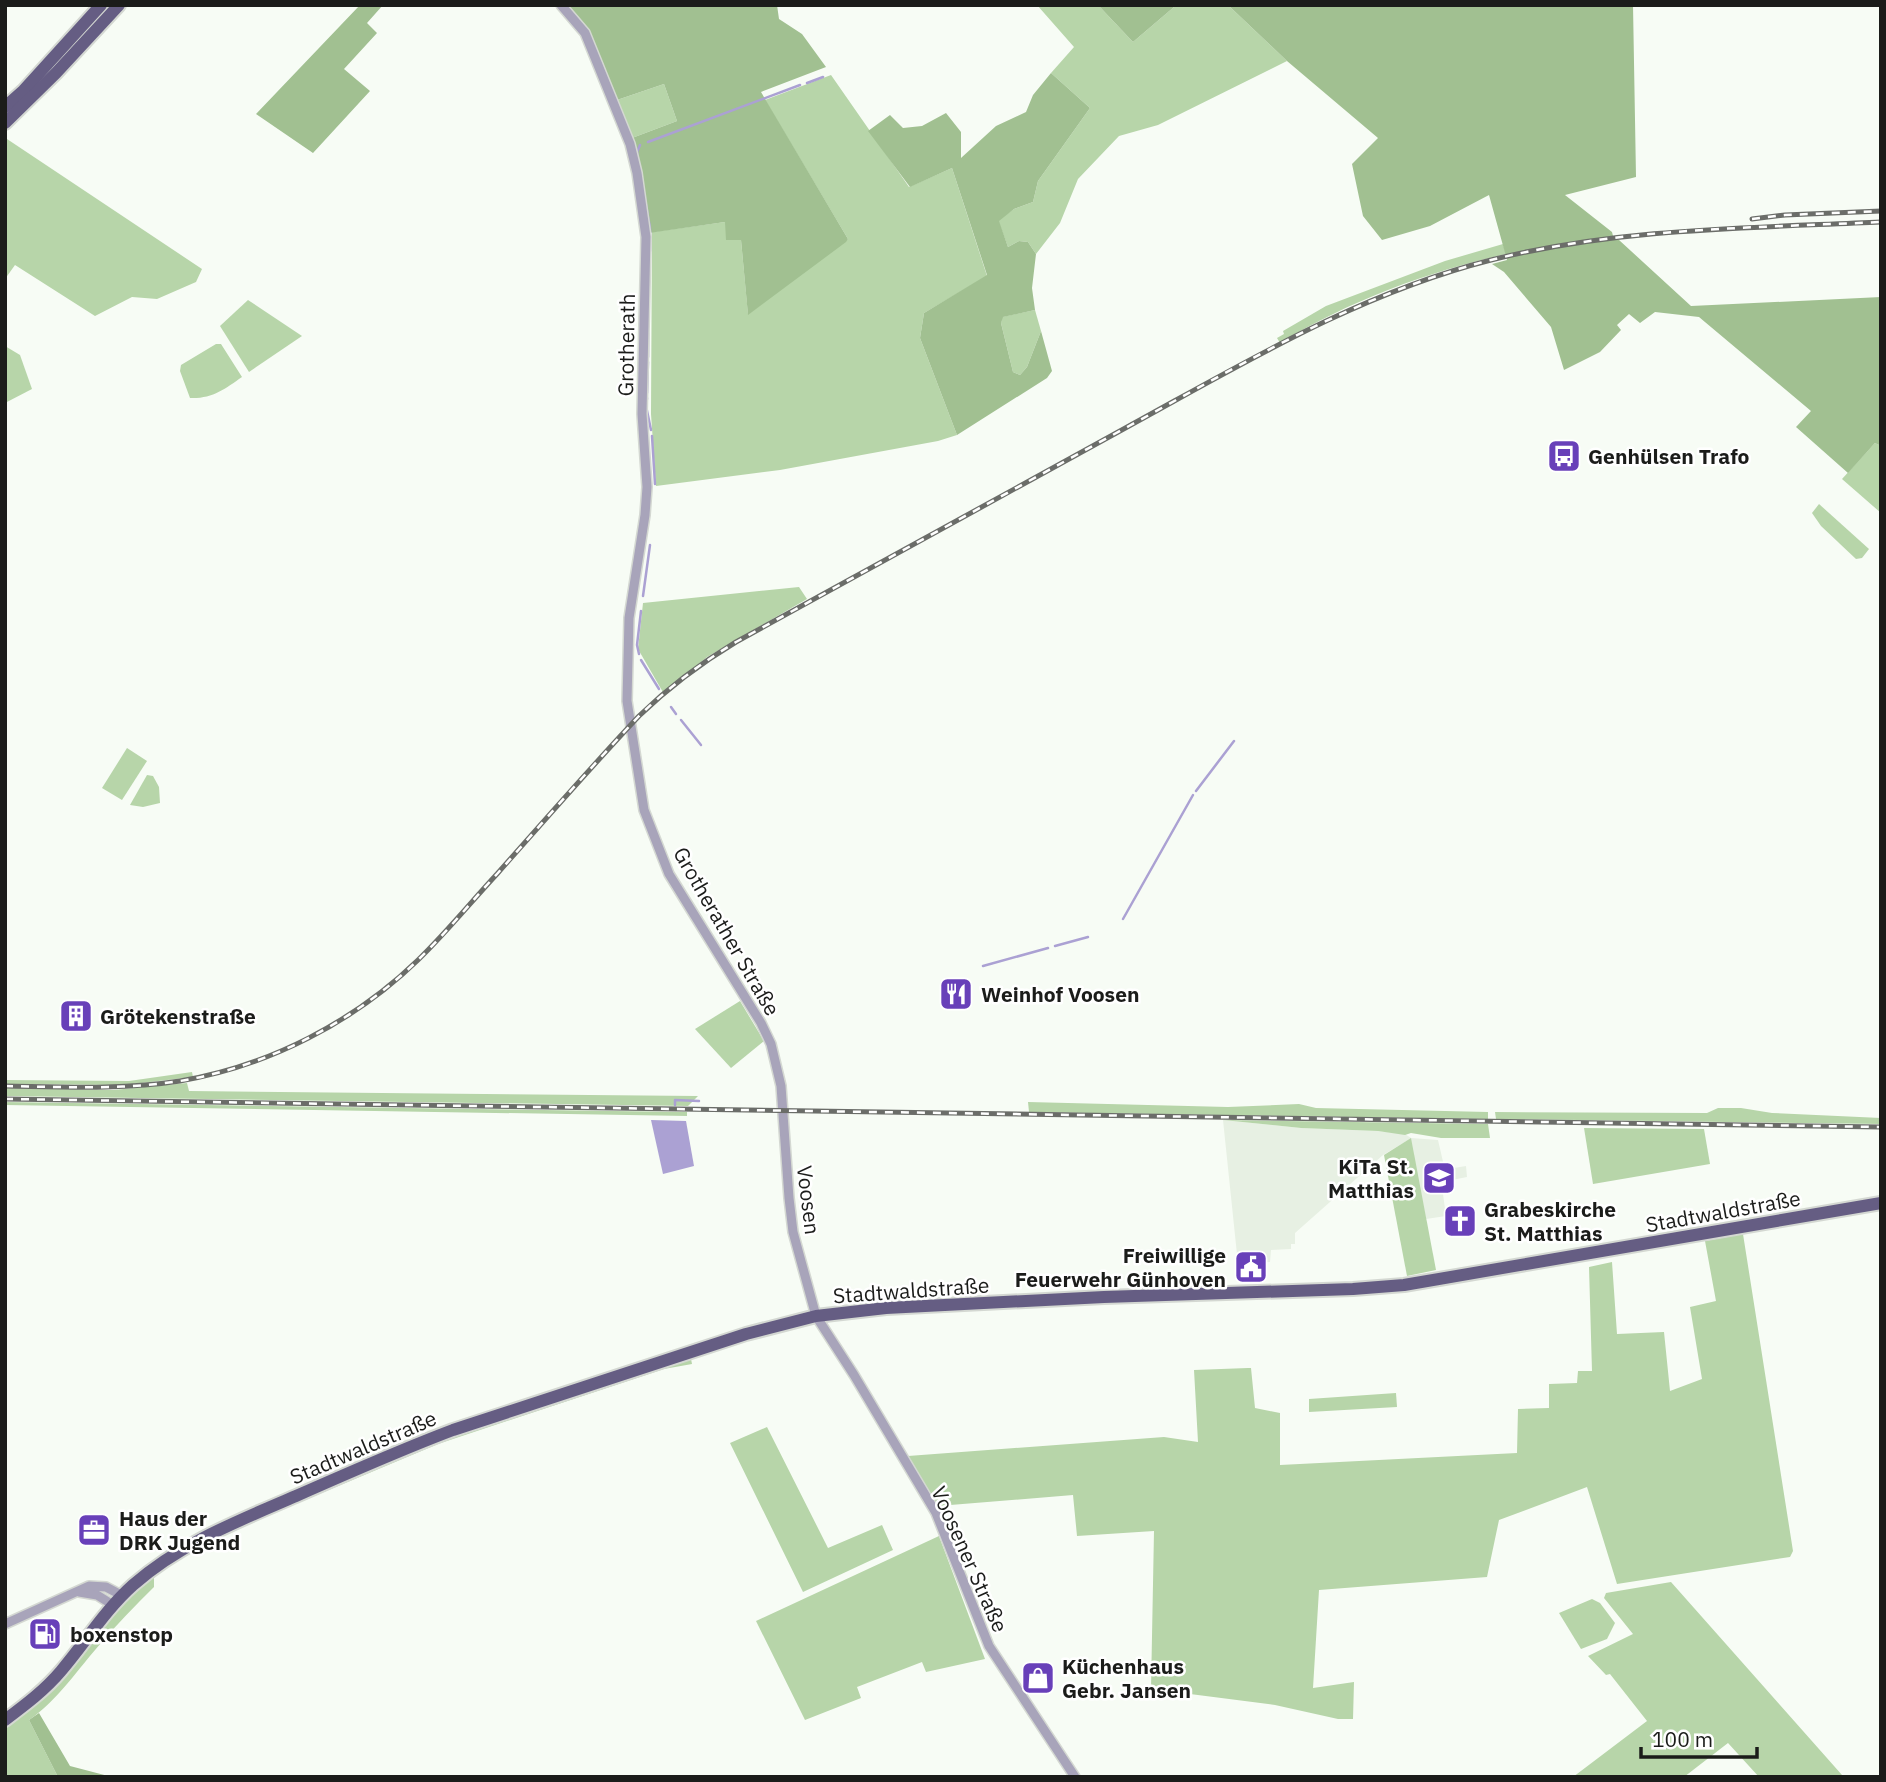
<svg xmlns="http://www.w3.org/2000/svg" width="1886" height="1782" font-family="'IBM Plex Sans',sans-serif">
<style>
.built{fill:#e7f0e3}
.green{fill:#b7d5a9}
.forest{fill:#a1c091}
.water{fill:#aba1d3}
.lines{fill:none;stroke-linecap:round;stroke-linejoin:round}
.stream{stroke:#aba1d3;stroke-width:2.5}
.minor-casing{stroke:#d4d8d2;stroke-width:12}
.major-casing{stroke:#d4d8d2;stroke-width:16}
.minor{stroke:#a8a4ba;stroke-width:9}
.major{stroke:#655d83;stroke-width:12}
.rail-casing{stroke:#6b6d69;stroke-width:5}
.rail{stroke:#fff;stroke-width:2.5;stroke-dasharray:8;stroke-linecap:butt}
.labels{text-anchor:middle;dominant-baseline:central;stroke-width:5;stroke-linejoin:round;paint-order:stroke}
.street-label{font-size:21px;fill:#1b1c1a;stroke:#fff}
.poi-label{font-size:21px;font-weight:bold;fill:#1b1c1a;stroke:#fff;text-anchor:start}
</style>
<rect width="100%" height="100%" fill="#f7fcf5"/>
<path class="built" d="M1223,1120L1301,1128L1378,1131L1405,1134L1411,1138L1438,1140L1444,1166H1447L1448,1169L1466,1166L1467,1177L1452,1180L1454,1191L1443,1194L1446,1216L1426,1219L1410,1139L1383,1155L1295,1233V1244H1291V1249L1271,1250L1270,1262L1238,1264Z"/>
<g class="green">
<path d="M1037,5H1098L1133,42L1174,7L1173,5H1228L1287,61L1158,125L1119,136L1078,179L1060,223L1036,254L1028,242L1019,241L1008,247L998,220L1014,209L1033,202L1038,181L1090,108L1051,73L1074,47Z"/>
<path d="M831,75L909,187L952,168L987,276L924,313L920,338L957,435L938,441L780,470L656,486L651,414L652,232L725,222L741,240L748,314L848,239L765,100Z"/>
<path d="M664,84L677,121L632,138L617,100Z"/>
<path d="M7,139L202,269L196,282L157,299L132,297L95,316L15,265L5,279V140Z"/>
<path d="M1503,244L1506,254C1427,272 1349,301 1280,343L1277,338L1284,334L1283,331L1326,306L1445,261Z"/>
<path d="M248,300L302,336L249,372L220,326Z"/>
<path d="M1035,310L1041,331L1027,367L1020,375L1013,372L1001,323L1002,317Z"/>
<path d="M216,344H221L242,377C225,389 212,399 190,398L180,371L181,365Z"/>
<path d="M5,346L20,355L32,389L5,403Z"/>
<path d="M1875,443L1881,446V513L1842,479Z"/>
<path d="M1819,504L1869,549L1862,558L1856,559L1821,526L1812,513Z"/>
<path d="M799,587L807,599L707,657L664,694L638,649L643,603Z"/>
<path d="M127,748L147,761L122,800L102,788Z"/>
<path d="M147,775L153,776L159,787L160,803L143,807L130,805Z"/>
<path d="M740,1001L764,1041L731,1068L695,1029Z"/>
<path d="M192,1072L193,1077L124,1085L5,1084V1080L129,1081Z"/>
<path d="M187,1083L189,1091L698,1096L688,1106L5,1096V1088L113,1090Z"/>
<path d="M5,1102L687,1112V1116L5,1105Z"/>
<path d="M1028,1102L1228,1107L1299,1104L1316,1108L1488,1112V1119L1029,1112Z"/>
<path d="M1718,1108H1741L1772,1113L1881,1118V1124L1496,1119L1495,1112L1707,1113Z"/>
<path d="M1223,1120L1488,1124L1490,1138H1441L1411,1133L1405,1135L1378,1131L1301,1128Z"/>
<path d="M1584,1128L1704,1129L1710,1164L1593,1184Z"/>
<path d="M1411,1138L1436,1270L1407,1276L1384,1155Z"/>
<path d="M1743,1234L1793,1551L1790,1557L1617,1584L1587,1487L1499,1520L1487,1577L1319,1590L1313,1688L1354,1682L1353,1719H1338L1275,1705L1151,1689L1154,1531L1077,1536L1073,1495L938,1506L908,1456L1164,1437L1198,1442L1194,1370L1248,1368H1251L1255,1408L1280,1413V1465L1517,1453L1518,1409L1549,1408V1384L1577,1383L1578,1371H1592L1589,1267L1612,1262L1617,1334L1664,1332L1670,1391L1702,1379L1690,1307L1716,1301L1705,1241Z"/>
<path d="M687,1358L691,1359L692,1364L664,1369L438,1444L274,1513L275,1510L486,1422Z"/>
<path d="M1396,1393L1397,1407L1309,1412V1399Z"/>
<path d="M767,1427L828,1548L882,1525L893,1550L803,1592L730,1443Z"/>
<path d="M939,1536L985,1659L926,1672L922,1662L857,1687L861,1698L805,1720L756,1621Z"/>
<path d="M163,1568L154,1578V1587C135,1606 117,1624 101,1643C78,1669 58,1700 29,1720L58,1777H5V1727C65,1682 103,1614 163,1568Z"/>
<path d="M1671,1582L1842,1775L1759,1777L1728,1743L1684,1777H1573L1647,1721L1610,1674L1606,1675L1588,1656L1633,1634L1604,1598L1606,1593Z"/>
<path d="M1592,1599L1600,1603L1615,1623L1607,1639L1581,1649L1559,1613Z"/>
</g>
<g class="forest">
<path d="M360,5H383L367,23L377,33L344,69L370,91L313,153L256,114Z"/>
<path d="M566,5H777L779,19L802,34L826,67L761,92L848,239L846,242L748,315L741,240H726L725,222L649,233L632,138L677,121L664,84L617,100C604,66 594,31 566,5Z"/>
<path d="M1098,5H1173L1174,7L1133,42Z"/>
<path d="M1228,5H1633L1636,177L1565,195L1612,232L1614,240H1619L1691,306L1881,297V446L1875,443L1848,473L1796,427L1811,411L1699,317L1655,312L1640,323L1629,314L1617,325L1621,330L1600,352L1564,370L1551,327L1504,272L1492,264L1507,260L1489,195L1430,226L1382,240L1363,216L1352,164L1378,138L1287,61Z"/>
<path d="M1051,73L1090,108L1038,181L1033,202L1014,209L999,221L1008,247L1019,241L1028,242L1036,254L1032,288L1035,310L1003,317L1001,323L1013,372L1020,375L1027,367L1041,331L1052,371L1047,378L957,435L920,338L924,313L987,275L952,168L910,187L868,131L890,115L903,128L922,126L946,113L961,132V158L996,126L1026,112L1033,95Z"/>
<path d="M39,1713L70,1766L112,1777H58L29,1720Z"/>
</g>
<path class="water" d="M651,1120L686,1121L694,1166L663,1174Z"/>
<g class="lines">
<g class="stream">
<path d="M807,83L823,77"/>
<path d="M648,142L800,85"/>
<path d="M640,145L637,152L650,228V251"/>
<path d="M648,357V333"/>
<path d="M647,393L648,362"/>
<path d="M647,398L646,406L651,430"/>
<path d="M652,436L655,484"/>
<path d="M643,596L650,545"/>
<path d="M639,654L637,645L641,611"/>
<path d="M641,660L659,689"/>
<path d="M671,707L676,714"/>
<path d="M681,720L701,745"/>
<path d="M1196,791L1234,741"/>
<path d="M1123,919L1193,795"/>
<path d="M1055,946L1088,937"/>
<path d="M983,966L1048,948"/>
<path d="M675,1105V1100L699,1101"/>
</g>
<defs>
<g id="minor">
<path d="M561,5L585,33L630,144L637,173L646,237L642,414L647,487L645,515L629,618L627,701L644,810L669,874L761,1023L771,1044L781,1086L789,1198L793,1232L816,1316L854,1375L936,1513L989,1646L1075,1777"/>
<path d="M79,1592L97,1595L113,1605"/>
<path d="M5,1624L89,1586L106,1587L123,1596"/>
</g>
<g id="major">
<path d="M5,107L23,91L101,5"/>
<path d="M5,123L56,73L119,5"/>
<path d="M5,1720C25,1705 45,1690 61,1671C85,1643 105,1610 133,1585C181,1543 238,1521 296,1496C348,1473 400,1450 453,1430L746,1334L816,1316L886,1308L1104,1297L1353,1289L1404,1285L1881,1203"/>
</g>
</defs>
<use href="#minor" class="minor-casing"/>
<use href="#major" class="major-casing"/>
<use href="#minor" class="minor"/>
<use href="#major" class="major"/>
<defs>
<g id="rail">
<path d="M1752,219L1785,215L1881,211"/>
<path d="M5,1086C64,1087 122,1090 180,1081C269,1066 354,1022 418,960C446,933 471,902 497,874C544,821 591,767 639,716C669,687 701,663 736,642C867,570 998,498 1129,426C1246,362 1360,293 1491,260C1618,228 1750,228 1881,222"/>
<path d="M5,1099L1881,1127"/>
</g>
</defs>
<use href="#rail" class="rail-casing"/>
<use href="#rail" class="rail"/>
</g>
<defs>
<symbol id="bus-square" viewBox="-11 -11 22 22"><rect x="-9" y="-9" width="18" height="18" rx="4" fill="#6840b9" stroke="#fff"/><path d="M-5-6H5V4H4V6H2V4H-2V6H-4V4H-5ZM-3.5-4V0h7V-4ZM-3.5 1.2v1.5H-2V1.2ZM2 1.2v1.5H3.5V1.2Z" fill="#fff"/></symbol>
<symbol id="restaurant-square" viewBox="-11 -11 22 22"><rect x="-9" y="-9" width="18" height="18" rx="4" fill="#6840b9" stroke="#fff"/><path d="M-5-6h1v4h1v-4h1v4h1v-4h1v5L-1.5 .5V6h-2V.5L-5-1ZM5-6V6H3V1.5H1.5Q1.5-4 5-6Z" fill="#fff"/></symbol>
<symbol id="building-square" viewBox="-11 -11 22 22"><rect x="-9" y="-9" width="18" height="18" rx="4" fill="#6840b9" stroke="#fff"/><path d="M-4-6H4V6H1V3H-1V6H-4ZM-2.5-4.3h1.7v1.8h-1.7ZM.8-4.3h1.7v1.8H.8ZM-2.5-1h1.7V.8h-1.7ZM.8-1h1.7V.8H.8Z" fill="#fff"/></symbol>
<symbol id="school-square" viewBox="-11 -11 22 22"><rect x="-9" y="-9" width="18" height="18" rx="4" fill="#6840b9" stroke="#fff"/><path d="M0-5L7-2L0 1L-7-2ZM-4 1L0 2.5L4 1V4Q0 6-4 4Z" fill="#fff"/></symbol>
<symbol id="church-square" viewBox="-11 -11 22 22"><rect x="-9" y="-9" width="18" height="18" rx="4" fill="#6840b9" stroke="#fff"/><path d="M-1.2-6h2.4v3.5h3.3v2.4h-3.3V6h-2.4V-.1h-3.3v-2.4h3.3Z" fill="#fff"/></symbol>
<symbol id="civic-square" viewBox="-11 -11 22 22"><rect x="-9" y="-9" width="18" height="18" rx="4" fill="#6840b9" stroke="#fff"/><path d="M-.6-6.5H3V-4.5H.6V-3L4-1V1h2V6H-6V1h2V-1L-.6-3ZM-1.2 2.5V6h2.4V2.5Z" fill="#fff"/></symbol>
<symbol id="office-square" viewBox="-11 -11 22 22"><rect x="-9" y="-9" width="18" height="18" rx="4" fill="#6840b9" stroke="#fff"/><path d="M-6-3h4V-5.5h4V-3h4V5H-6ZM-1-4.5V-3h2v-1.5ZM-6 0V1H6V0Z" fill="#fff"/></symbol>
<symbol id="fuel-square" viewBox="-11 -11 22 22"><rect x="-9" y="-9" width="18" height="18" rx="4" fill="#6840b9" stroke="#fff"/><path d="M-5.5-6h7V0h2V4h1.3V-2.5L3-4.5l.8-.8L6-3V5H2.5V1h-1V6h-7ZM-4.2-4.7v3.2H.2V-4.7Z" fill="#fff"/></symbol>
<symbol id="shop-square" viewBox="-11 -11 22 22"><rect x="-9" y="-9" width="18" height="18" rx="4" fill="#6840b9" stroke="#fff"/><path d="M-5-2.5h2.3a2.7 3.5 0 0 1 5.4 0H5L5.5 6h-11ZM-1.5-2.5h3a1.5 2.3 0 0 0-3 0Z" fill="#fff"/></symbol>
</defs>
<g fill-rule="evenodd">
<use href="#bus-square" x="1545" y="437" width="38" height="38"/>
<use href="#restaurant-square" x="937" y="975" width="38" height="38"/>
<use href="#building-square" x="57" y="997" width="38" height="38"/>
<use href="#school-square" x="1420" y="1159" width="38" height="38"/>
<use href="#church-square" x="1441" y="1202" width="38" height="38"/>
<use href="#civic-square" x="1232" y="1248" width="38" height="38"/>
<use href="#office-square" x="75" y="1511" width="38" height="38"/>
<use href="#fuel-square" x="26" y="1615" width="38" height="38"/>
<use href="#shop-square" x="1019" y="1659" width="38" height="38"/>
</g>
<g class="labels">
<g class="street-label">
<text transform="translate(626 345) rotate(-89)">Grotherath</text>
<text transform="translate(727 931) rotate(60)">Grotherather Straße</text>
<text transform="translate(809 1200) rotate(83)">Voosen</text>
<text transform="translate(1723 1211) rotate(-10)">Stadtwaldstraße</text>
<text transform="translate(911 1290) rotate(-4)">Stadtwaldstraße</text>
<text transform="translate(363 1447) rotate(-23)">Stadtwaldstraße</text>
<text transform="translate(970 1559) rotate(66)">Voosener Straße</text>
</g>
<g class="poi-label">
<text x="1588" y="456">Genhülsen Trafo</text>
<text x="981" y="994">Weinhof Voosen</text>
<text x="100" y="1016">Grötekenstraße</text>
<text x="1414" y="1166" text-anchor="end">KiTa St.<tspan x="1414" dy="24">Matthias</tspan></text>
<text x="1484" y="1209">Grabeskirche<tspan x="1484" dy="24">St. Matthias</tspan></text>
<text x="1226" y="1255" text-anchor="end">Freiwillige<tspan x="1226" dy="24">Feuerwehr Günhoven</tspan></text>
<text x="119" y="1518">Haus der<tspan x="119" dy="24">DRK Jugend</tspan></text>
<text x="70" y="1634">boxenstop</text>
<text x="1062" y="1666">Küchenhaus<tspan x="1062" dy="24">Gebr. Jansen</tspan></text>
</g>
</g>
<rect width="1886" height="1782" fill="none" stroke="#1b1c1a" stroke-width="14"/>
<path d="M1641 1747v10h116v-10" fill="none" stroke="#1b1c1a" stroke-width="3.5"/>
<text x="1652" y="1747" font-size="21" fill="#1b1c1a" stroke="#ffffff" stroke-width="5" paint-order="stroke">100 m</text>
</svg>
